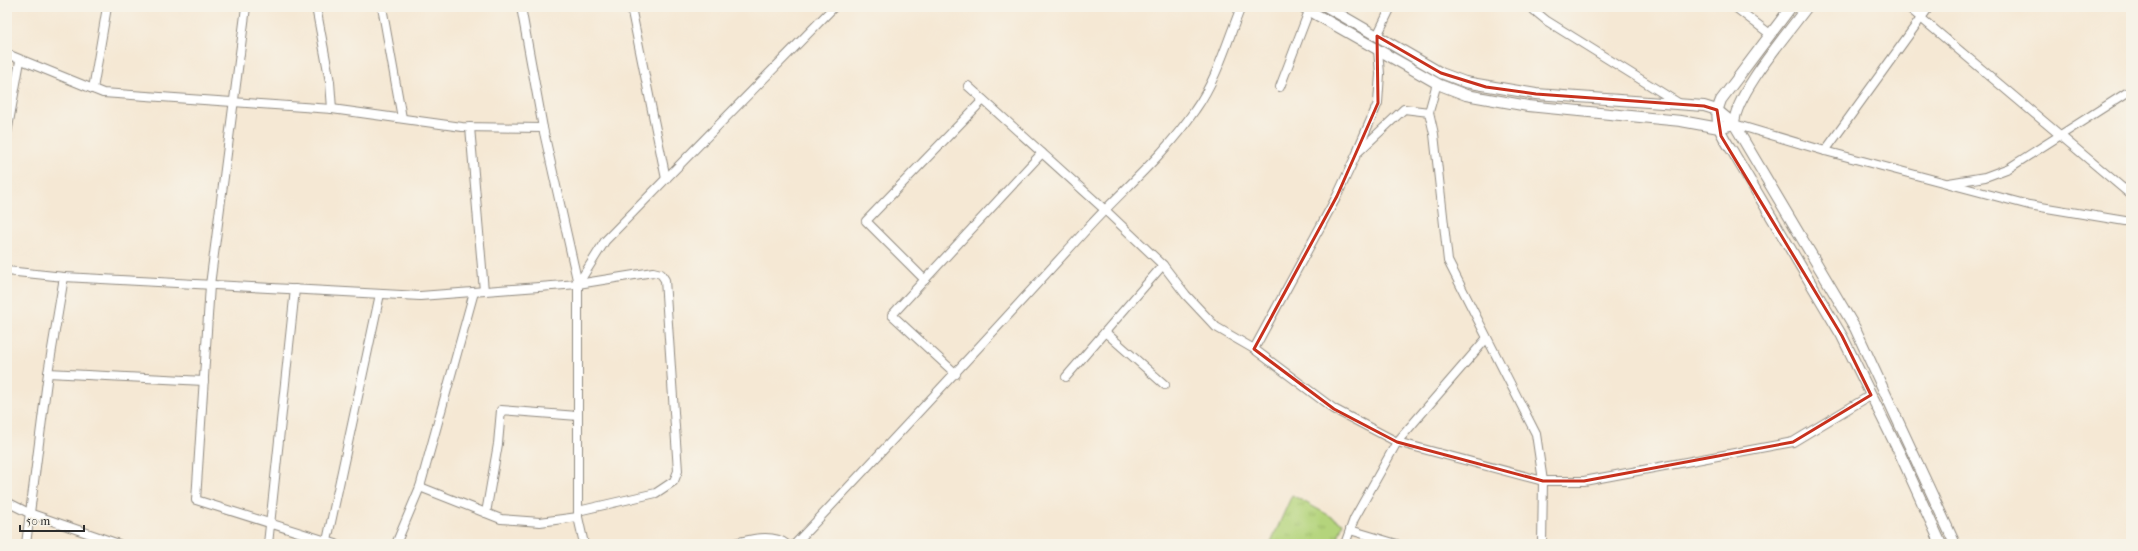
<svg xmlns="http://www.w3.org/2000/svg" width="2138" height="551" font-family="'IM FELL French Canon',serif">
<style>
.park{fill:url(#park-tufts);stroke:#708054}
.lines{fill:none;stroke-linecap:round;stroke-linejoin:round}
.minor-casing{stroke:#908a80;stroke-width:10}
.tertiary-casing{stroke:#908a80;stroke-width:12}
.minor{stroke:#fff;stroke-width:8}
.tertiary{stroke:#fff;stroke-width:10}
.marked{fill:none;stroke:#c8321e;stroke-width:3;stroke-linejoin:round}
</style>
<defs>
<pattern id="park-tufts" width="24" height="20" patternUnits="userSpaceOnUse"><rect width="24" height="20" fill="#b4d47c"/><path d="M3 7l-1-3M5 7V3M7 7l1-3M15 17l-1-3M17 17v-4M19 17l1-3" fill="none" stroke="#9bb66b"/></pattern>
</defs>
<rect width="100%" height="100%" fill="#f7f3e8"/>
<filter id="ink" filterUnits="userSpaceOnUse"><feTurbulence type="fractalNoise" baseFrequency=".025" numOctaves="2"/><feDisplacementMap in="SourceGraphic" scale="8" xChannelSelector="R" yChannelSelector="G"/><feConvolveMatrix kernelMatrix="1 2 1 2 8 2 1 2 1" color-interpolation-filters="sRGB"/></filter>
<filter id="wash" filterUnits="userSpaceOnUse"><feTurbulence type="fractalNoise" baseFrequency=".012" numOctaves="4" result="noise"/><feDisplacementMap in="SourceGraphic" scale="16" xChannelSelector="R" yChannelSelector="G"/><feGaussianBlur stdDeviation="0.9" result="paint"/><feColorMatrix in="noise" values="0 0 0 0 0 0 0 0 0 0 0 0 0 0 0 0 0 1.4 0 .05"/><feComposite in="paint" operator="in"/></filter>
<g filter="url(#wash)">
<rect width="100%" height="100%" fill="#f5e8d4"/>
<path class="park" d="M1292,495L1343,523L1336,544H1270Z"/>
</g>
<g filter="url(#ink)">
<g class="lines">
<defs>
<g id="minor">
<path d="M107,7L93,89L103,93L332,109L462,127L543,128"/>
<path d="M246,7L210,285L196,500L336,544"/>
<path d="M316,7L330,82L332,109"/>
<path d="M382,7L402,118"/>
<path d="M521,7L543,128L578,284"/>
<path d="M631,7L666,179"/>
<path d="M1530,7L1547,21L1680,104"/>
<path d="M1735,7L1770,34"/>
<path d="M1908,7L2131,195"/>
<path d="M1377,36L1391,7"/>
<path d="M7,54L93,89"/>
<path d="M1437,83L1429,112L1434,134L1448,261L1536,434L1543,481L1542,544"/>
<path d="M968,86L1104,209L1163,265L1186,295L1216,327L1254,349L1334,409L1397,442L1543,481H1584L1793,442L1871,395"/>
<path d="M1280,87L1309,11"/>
<path d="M1734,124L1825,151L2029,205L2131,222"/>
<path d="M470,127L484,291"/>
<path d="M7,133L20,61"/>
<path d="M1358,149L1378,103L1380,74L1378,50"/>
<path d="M1825,151L1929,7"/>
<path d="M1949,183L1985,177L2009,168L2131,90"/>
<path d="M7,271L64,277L420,296L578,284L653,272L661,274L665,280L678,471L674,481L656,493L578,511"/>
<path d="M925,280L866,221L983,100"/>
<path d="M1105,332L1165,385"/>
<path d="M1254,349L1337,196L1357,153L1404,109L1429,112"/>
<path d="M48,373L204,381"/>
<path d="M956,374L892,315L1042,153"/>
<path d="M1066,377L1163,265"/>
<path d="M420,487L501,519L540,522L578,517"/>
<path d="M7,502L29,513L119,544"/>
<path d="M486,513L498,444L501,410L578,416"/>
<path d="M1350,530L1397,544"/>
<path d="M327,541L380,294"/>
<path d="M26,544L48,373L64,277"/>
<path d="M268,544L295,289"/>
<path d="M396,544L420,487L474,292"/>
<path d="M584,544L578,517V284L605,241L834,7"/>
<path d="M731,544C747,540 772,533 786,544"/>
<path d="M795,544C893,440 990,336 1086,230C1123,189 1164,156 1195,110C1217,79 1227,42 1241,7"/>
<path d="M1345,544L1354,519L1397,442L1486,339"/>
</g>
<g id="tertiary">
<path d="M1303,7L1440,85L1466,95L1528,106L1681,121L1719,128L1734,124"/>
<path d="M1327,7L1441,73L1465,82L1536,94L1704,106L1717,110L1734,124"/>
<path d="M1791,7L1721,100C1712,120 1721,135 1733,152L1842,336L1901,456L1941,544"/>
<path d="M1807,7C1788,33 1735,94 1734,124L1855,328L1955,544"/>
</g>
</defs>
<use href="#minor" class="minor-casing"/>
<use href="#tertiary" class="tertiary-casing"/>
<use href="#minor" class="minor"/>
<use href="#tertiary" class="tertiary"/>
</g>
</g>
<path class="marked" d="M1377,36L1441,73L1486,87L1536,94L1704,106L1717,110L1721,136L1842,336L1871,395L1793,442L1584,481H1543L1397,442L1334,409L1254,349L1337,196L1378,103Z"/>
<rect width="2138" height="551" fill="none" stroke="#f7f3e8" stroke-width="24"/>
<path d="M20 525v6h64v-6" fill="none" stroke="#2b2b2b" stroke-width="2"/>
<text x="26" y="525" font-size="12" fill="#2b2b2b" stroke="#f7f3e8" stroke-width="3" paint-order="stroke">50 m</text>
</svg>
